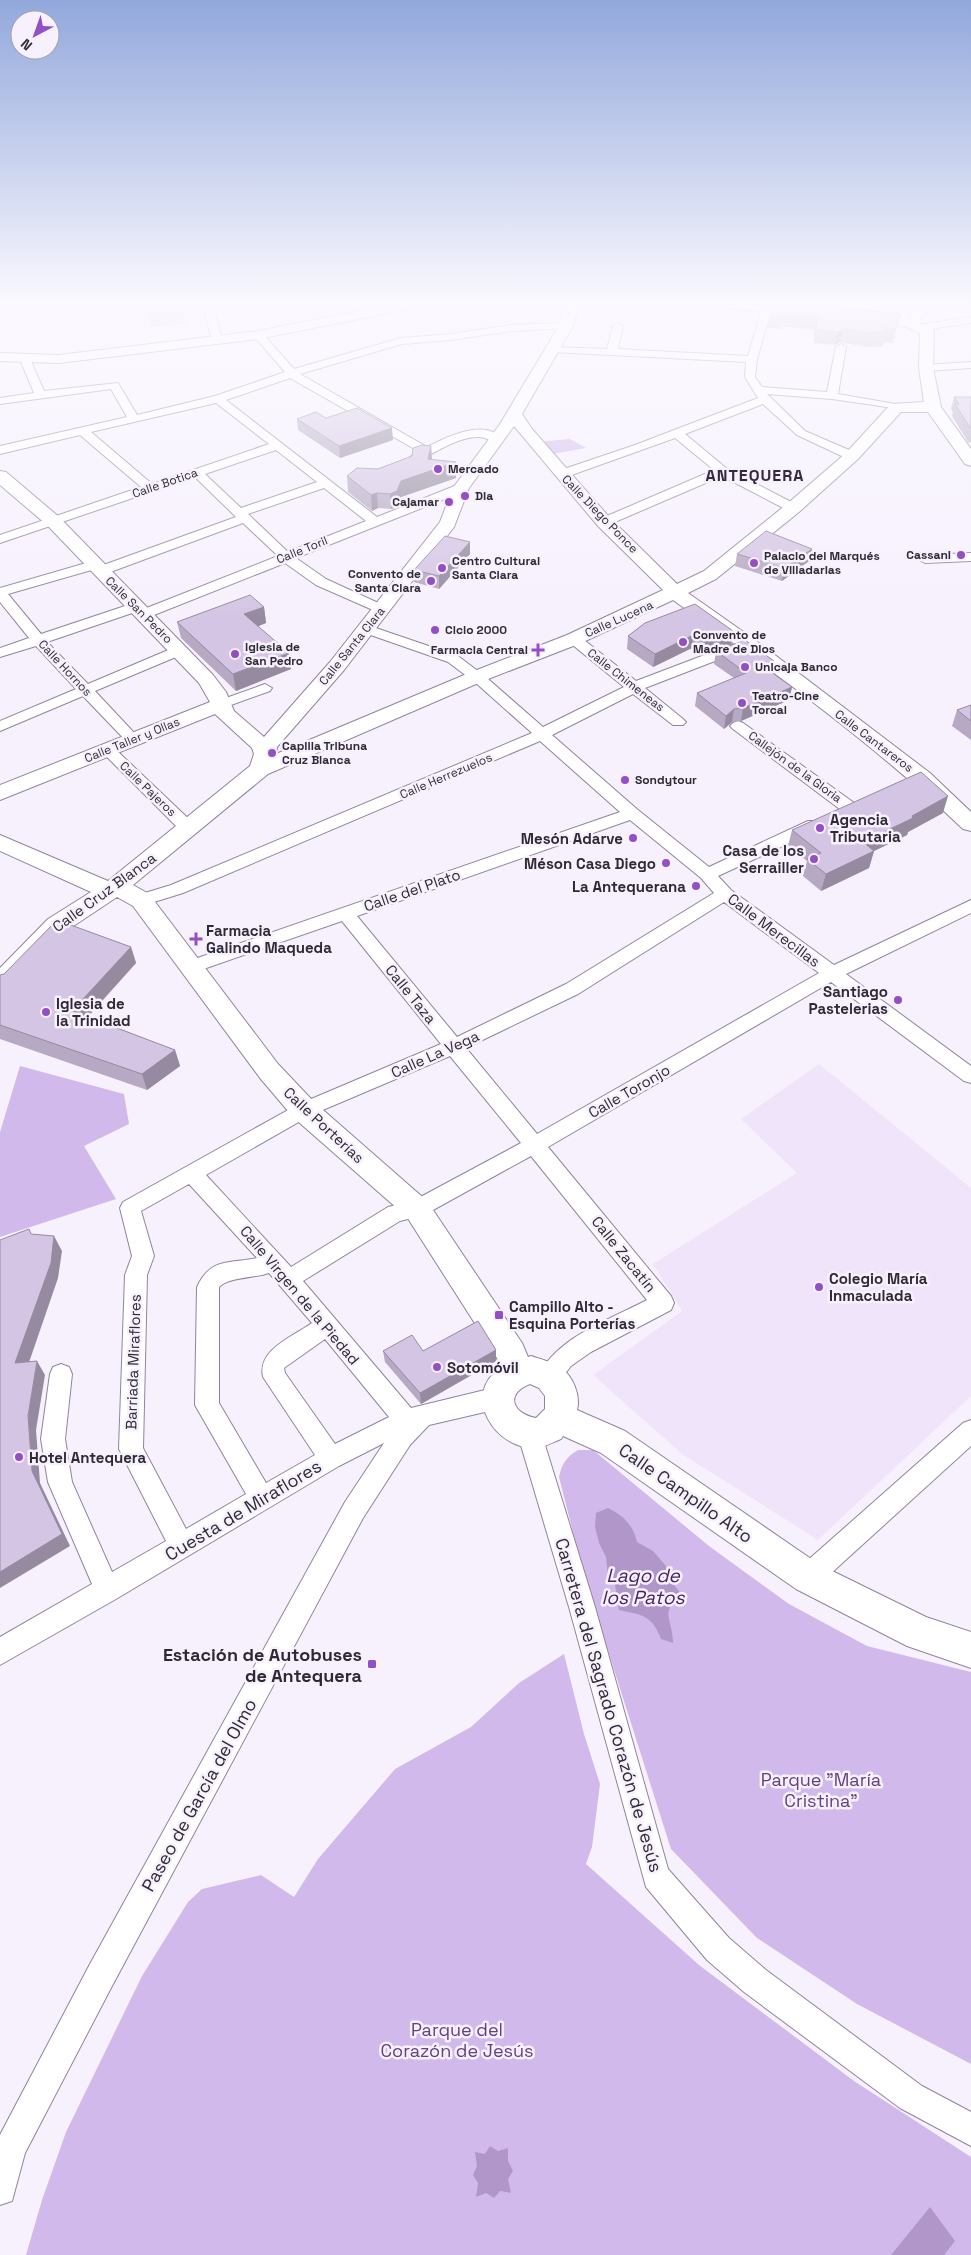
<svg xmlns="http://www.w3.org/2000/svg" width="971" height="2255" font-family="'Space Grotesk',sans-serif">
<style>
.built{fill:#efe4fa}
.green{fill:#d2b9eb}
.water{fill:#b196ca}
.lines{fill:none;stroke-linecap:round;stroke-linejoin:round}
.street-casing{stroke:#91839f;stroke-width:2}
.secondary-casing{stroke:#91839f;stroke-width:2}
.street{fill:#fff;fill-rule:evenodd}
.secondary{fill:#fff;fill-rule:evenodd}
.wall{fill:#b7a9c4}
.shaded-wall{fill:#958aa0}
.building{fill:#d5c5e4;stroke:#958aa0}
.poi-dot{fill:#9350c5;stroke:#f7f1fe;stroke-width:2}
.labels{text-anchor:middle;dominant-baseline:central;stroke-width:5;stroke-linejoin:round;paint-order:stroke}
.far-poi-label{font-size:12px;font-weight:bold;fill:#2f2935;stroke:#f7f1fe;text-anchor:start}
.far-street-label{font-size:12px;fill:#2f2935;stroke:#f7f1fe}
.poi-label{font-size:15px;font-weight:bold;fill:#2f2935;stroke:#f7f1fe;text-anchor:start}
.street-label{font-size:15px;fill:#2f2935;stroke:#f7f1fe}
.far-district-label{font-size:16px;font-weight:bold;letter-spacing:1px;fill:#34283f;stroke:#f7f1fe}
.near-street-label{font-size:18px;fill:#2f2935;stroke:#f7f1fe}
.near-poi-label{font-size:18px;font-weight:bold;fill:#2f2935;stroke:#f7f1fe;text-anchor:end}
.near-park-label{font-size:18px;fill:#634081;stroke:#f7f1fe}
.near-water-label{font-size:19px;font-style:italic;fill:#472362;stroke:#f7f1fe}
</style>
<rect width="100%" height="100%" fill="#f7f1fe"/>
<g class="built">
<path d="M449,302H512L517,324L449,333L438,320H451Z"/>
<path d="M819,1064L971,1188V1396L818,1540L682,1454L593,1375L682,1311L653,1264L797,1173L741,1119Z"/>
</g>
<g class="green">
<path d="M182,302L186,323L151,327L144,306Z"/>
<path d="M570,439L586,448L548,455L535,442Z"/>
<path d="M20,1066L124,1094L129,1124L84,1146L116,1199L0,1237V1132Z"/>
<path d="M578,1450H593L709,1546L789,1604L867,1646L971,1672V2064L857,2004L757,1938L671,1849L583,1572L559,1477C562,1464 566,1457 578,1450Z"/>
<path d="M564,1654L584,1734L600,1784L592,1847L586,1864L699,1965L854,2081L971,2157V2255H26L42,2200L66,2132L142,1976L188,1902L202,1889L261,1875L294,1897L318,1859L395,1769L471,1727L519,1683Z"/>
</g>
<g class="water">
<path d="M608,1508C624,1516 633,1525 637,1542L653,1551L666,1566L671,1582L679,1591L680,1598C659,1610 673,1621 673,1643L661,1639C652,1615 642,1615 619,1610L615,1585L608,1576L606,1557L599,1543L595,1527L596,1513Z"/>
<path d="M490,2146L498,2151L508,2148V2161L513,2171L508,2179L511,2193L500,2191L494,2198L486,2193L476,2197L478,2183L473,2175L477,2166L475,2152L485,2154Z"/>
<path d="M930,2207L955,2241L944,2255H891Z"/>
</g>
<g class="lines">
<defs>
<g id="street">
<path d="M0,302H37L32,305L0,308Z"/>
<path d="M202,302H212L222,340L221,342H213L212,340Z"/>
<path d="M893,302H903L911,317C917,305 936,302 948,302L922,317L919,325L971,317V323L922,330L905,325Z"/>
<path d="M767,305L772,308L757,359L755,377L762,387L827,392L836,347L841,344L846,347L838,394L901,405L903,407L901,409L832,399L767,394L805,431L856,453L858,456L856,459H848L797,435L763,404L685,434L726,468L797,505L799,508L797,511H789L722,476L608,525H600L598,522L600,519L714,470L675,438L566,477H558L556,474L558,471L635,445L758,398L745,377L746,362L553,352L549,351V347L607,349L613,326L618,323L623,326L618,349L748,356L762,308Z"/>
<path d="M566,323L571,326L570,328L511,331L451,340L402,344L300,374L427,447C447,437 484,418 503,439L501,441C493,444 487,437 479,437C458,437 438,451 420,460H412L410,457L418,451L290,378L226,400L377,517L457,485H465L467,488L465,491L296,558L326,579L387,607L389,610L387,613L382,614L316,585L285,563L149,617H139L137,614L139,611L278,556L243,523L105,574H95L93,571L95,569L8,594L41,634L131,604H141L143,607L141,610L47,642L88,684L173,648H183L185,651L183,654L95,691L138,737L141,740L138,743H128L83,696L0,731V721L76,689L36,646L0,657V648L29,638L0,602V588L93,561L98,562L100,565L98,567L236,517L195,477L0,543V535L141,487L80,435L0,454V446L127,417L111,389L0,404V398L34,393L20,359L21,357H29L30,359L44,391L118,383L137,415L215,396L285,372L253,335L258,332L262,333L294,369L401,338L451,334L511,325ZM216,403L269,444L152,484L91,432ZM276,450L317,482L241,508L205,474ZM324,488L366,521L288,552L248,514Z"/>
<path d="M971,362V368L926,371L921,368L926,365Z"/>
<path d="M971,553V561L925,563L918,559L925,555Z"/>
<path d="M367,625L458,656L487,678L543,727L624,687L569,642L567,639L569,636H579L636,681L736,643H746L748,646L746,649L645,688L683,719L686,722L683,725H673L633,694L552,735L638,810L709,867L808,821H820L822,825L820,829L718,876L731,890L834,965L971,900V913L846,974L971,1066V1083L964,1081L831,982L548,1147L671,1296L674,1303L671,1310L591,1352L571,1366L557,1384L549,1387L541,1384L538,1377C555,1338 611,1319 647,1300L531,1156L424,1215L400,1221L303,1281L411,1408L485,1390L506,1397L510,1405L506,1413L498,1416L485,1412L429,1425L410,1445L363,1518L112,1986L25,2153L12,2201L0,2205V2135L90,1964L345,1502L384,1443L339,1466L116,1599L0,1665V1637L92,1584L48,1482L41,1439L50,1374L53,1367L61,1364L69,1367L72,1374L65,1439L72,1482L112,1572L166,1541L119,1449L125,1275L132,1256L120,1208L123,1202L297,1105L441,1044L342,921L192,973L186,972L183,967L186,962L620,812L540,741L183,893L141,906L135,904L132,900L135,896L171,885L532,733L477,684L448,662L362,632L360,629L362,626ZM630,820L701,878L714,893L566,984L457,1037L357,916ZM724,902L819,973L537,1134L466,1048L578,994ZM450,1056L521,1143L413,1201L388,1207L291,1267L206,1175L311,1115ZM189,1184L257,1258C229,1264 211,1257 197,1287L195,1405L246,1494L186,1529L143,1448L147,1275L154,1256L141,1211ZM269,1273L312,1323C292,1337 257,1350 263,1377L315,1455L266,1483L219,1403V1287C229,1277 255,1278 269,1273ZM325,1339L389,1417L335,1444L285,1373L284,1368Z"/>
<path d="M265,684L272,688L270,691L220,709L215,708L213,705L215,702Z"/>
<path d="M738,721L743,723L857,805L859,809L857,813H845L733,729L730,726L733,723Z"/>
<path d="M108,745L113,747L194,824L196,828L194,832H182L100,750L103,747Z"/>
<path d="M971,1420V1446L817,1586L808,1590L799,1586L795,1577L799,1568L963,1423Z"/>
<path d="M529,1421L537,1424L541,1432L595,1607L668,1869L729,1938L766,1970L922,2086L971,2112V2146L900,2108L744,1992L707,1960L646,1887L569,1607L517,1432L521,1424Z"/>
</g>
<g id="secondary">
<path d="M402,302H431L424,306L258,339L59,363L0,361V353L59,355L258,331Z"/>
<path d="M566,302H580L573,326L522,414L532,429L610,518L677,584L704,571L787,504L846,453L891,404L924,402L919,368L920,333L906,327L858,321L856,318L858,315L863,314L909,319L932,328L934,331L933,368L941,407L971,449V466L965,464L928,412H901L858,459L799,512L716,579L688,593L755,640L930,773L971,812V831L963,829C874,744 773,671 673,600L581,643L483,681L268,774L133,885L149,894L278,1064L314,1102L427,1201L522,1343L528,1357L531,1356C540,1359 553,1362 561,1368C573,1376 581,1396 577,1410L625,1431L820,1565L926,1617L971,1632V1668L907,1646L796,1589L601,1453L563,1436L561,1439C553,1442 543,1448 535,1448C495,1449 461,1395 500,1368L497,1358L407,1217L294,1118L260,1078L133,906L117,897L66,931L9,989L0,992V968L48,919L91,892L0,851V835L108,881L250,766L254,754L252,748L215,714L0,800V785L210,702L199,683L47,525L0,485V471L6,472L59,517L213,675L226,692L234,711L264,737L330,662L440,522L453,488L500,424L559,326ZM514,426L598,526L663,590L567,635L469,673L276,754L277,747L344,670L454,527L469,488ZM530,1384L539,1388L545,1396V1409L536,1418C513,1414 504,1394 530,1384Z"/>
<path d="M690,302H746L810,308L817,312L810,316L697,306Z"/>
</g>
</defs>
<use href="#street" class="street-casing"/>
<use href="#secondary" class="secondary-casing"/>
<use href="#street" class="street"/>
<use href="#secondary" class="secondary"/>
</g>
<g class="wall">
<path d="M772,302H814V306L900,314L893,343L884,342L883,346L867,347L840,342L835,345L814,343V330L782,326L781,329L768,328L770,314L773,303H772Z"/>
<path d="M954,397H971V443L968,442L952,416L953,412L951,409Z"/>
<path d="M326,418L393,440L340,458L298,430L297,419Z"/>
<path d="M431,446L432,460L456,478L401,497L397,507L391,509L378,508L372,511L348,492L347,476L378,469L412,456Z"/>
<path d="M470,542V554L439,589L414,582V570Z"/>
<path d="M812,549L809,561L782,581L735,566L737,554Z"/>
<path d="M264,607L266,623L258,626L291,669L236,691L181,638L177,622Z"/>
<path d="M733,631L731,644L701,655L692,648L653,667L627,649L628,636Z"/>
<path d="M716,651L774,661L772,672L792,687L789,700L741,721L732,722L724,729L695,706L697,693L734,678L714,664Z"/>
<path d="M971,705V740L952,726L957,710Z"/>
<path d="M943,813L908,832L907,835L874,851L869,868L821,891L803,876L807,861L788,846L792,830Z"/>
<path d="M131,947L136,963L88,1017L175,1050L180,1066L147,1090L0,1039V975Z"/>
<path d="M496,1350V1361L421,1404L385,1362L383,1351Z"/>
</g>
<g class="shaded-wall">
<path d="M843,329L840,342L835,345L838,332Z"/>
<path d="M392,428L393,440L340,458L339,446Z"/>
<path d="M431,446L432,461L456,462V478L401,497L397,507L391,509L390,494L401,481L428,459Z"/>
<path d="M377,493L378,508L372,511L371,495Z"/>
<path d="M470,542V554L439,589V576Z"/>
<path d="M812,549L809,561L782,581L784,568Z"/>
<path d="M264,607L266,623L247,631L244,614Z"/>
<path d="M733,631L731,644L701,655L703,642Z"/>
<path d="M693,635L692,648L653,667L655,654Z"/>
<path d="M289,653L291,669L236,691L233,674Z"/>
<path d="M774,661L772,674L763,666Z"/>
<path d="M792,687L789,700L741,721L743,708Z"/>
<path d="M734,709L732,722L724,729L726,716Z"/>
<path d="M948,796L943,813L908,832L907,835L874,851L869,868L821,891L826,874L863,842Z"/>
<path d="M131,947L136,963L78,1027L72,1011Z"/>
<path d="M175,1050L180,1066L147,1090L142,1074Z"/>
<path d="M54,1236L62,1251L58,1278L24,1377L15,1363Z"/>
<path d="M496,1350V1361L421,1404L420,1393Z"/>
<path d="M37,1361L45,1375L36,1430L40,1483L70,1546L0,1588V1572L32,1471L28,1416Z"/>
</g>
<g class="building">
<path d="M774,302H778L900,314L896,329L886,328V332L870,333L843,329L838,332L816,330L817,316L784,312L783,316L770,314Z"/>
<path d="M954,397H971V429L955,404H959Z"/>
<path d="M357,408L392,428L339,446L297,419L316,412L326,418Z"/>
<path d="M422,445L431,446L428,459L456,462L401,481L397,491L390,494L377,493L371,495L347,476L357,468L378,469L412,456L413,448Z"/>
<path d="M766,531L812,549L784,568L737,554Z"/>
<path d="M445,536L470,542L439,576L414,570Z"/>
<path d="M250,595L264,607L244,614L289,653L233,674L177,622Z"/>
<path d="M695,604L733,631L703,642L693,635L655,654L628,636L645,623Z"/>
<path d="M745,640L774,661L763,666L792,687L743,708L734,709L726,716L697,693L746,673L716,651Z"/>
<path d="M971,705V721L957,710Z"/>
<path d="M921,772L948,796L912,816L913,818L863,842L874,851L826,874L807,859L821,853L792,830Z"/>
<path d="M57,920L131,947L72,1011L175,1050L142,1074L0,1025V975L4,974Z"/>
<path d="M29,1229L31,1234L54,1236L51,1263L15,1363L37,1361L28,1416L32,1471L62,1534L0,1572V1240Z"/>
<path d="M478,1321L496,1350L420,1393L383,1351L412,1335L423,1351Z"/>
</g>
<linearGradient id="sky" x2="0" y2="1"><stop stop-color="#92a8dc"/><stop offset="0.49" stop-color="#fbf9ff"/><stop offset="1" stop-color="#fbf9ff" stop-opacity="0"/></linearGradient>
<rect width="971" height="618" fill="url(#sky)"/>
<g class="poi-dot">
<circle cx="438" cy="469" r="5"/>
<circle cx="465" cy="496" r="5"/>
<circle cx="449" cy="502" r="5"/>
<circle cx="961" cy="555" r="5"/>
<circle cx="754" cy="563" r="5"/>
<circle cx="442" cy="568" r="5"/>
<circle cx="431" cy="581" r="5"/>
<circle cx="435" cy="630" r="5"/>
<circle cx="683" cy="642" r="5"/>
<path d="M535.5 642.5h5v5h5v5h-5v5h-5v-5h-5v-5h5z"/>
<circle cx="235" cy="654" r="5"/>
<circle cx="745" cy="667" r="5"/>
<circle cx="742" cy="703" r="5"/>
<circle cx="272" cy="753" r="5"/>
<circle cx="625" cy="780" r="5"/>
<circle cx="820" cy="828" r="5"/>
<circle cx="633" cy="838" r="5"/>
<circle cx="814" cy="859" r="5"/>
<circle cx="666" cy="863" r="5"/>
<circle cx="696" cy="886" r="5"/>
<path d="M193.5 931.5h5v5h5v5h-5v5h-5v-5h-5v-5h5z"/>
<circle cx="898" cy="1000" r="5"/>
<circle cx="46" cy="1012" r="5"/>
<circle cx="819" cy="1287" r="5"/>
<rect x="494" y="1310" width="10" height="10" rx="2.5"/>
<circle cx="437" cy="1367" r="5"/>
<circle cx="19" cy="1457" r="5"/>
<rect x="367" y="1659" width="10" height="10" rx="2.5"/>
</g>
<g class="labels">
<g class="far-poi-label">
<text x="448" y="469">Mercado</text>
<text x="475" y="496">Dia</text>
<text x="439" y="502" text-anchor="end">Cajamar</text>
<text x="951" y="555" text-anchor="end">Cassani</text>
<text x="764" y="556">Palacio del Marqués<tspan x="764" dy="14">de Villadarias</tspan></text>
<text x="452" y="561">Centro Cultural<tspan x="452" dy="14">Santa Clara</tspan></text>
<text x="421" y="574" text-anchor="end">Convento de<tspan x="421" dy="14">Santa Clara</tspan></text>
<text x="445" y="630">Ciclo 2000</text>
<text x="693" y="635">Convento de<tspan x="693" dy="14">Madre de Dios</tspan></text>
<text x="245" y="647">Iglesia de<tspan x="245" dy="14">San Pedro</tspan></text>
<text x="528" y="650" text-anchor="end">Farmacia Central</text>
<text x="755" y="667">Unicaja Banco</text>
<text x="752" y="696">Teatro-Cine<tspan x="752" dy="14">Torcal</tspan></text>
<text x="282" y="746">Capilla Tribuna<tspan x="282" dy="14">Cruz Blanca</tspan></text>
<text x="635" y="780">Sondytour</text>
</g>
<g class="far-street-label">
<text transform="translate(165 483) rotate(-19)">Calle Botica</text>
<text transform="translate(600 514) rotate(46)">Calle Diego Ponce</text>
<text transform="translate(302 550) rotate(-22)">Calle Toril</text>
<text transform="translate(139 610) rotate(45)">Calle San Pedro</text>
<text transform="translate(619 619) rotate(-24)">Calle Lucena</text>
<text transform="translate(352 646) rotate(-51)">Calle Santa Clara</text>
<text transform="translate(65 668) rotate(47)">Calle Hornos</text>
<text transform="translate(626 680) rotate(38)">Calle Chimeneas</text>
<text transform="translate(132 740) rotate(-22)">Calle Taller y Ollas</text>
<text transform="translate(874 741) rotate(37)">Calle Cantareros</text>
<text transform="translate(795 767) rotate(36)">Callejón de la Gloria</text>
<text transform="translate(446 776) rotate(-23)">Calle Herrezuelos</text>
<text transform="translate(148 789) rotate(44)">Calle Pajeros</text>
</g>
<g class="poi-label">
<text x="830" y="819">Agencia<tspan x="830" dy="17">Tributaria</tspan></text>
<text x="623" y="838" text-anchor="end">Mesón Adarve</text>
<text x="804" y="850" text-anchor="end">Casa de los<tspan x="804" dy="17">Serrailler</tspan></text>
<text x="656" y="863" text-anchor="end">Méson Casa Diego</text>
<text x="686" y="886" text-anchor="end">La Antequerana</text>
<text x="206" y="930">Farmacia<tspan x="206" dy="17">Galindo Maqueda</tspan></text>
<text x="888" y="991" text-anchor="end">Santiago<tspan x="888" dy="17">Pastelerias</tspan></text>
<text x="56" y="1003">Iglesia de<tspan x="56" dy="17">la Trinidad</tspan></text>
<text x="829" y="1278">Colegio María<tspan x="829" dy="17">Inmaculada</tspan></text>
<text x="509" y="1306">Campillo Alto -<tspan x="509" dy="17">Esquina Porterías</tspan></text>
<text x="447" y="1367">Sotomóvil</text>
<text x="29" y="1457">Hotel Antequera</text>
</g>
<g class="street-label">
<text transform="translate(412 890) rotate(-19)">Calle del Plato</text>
<text transform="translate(104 892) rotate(-36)">Calle Cruz Blanca</text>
<text transform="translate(774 930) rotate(37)">Calle Merecillas</text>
<text transform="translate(411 994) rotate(51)">Calle Taza</text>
<text transform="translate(435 1054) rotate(-24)">Calle La Vega</text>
<text transform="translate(629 1091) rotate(-30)">Calle Toronjo</text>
<text transform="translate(324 1125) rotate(43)">Calle Porterías</text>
<text transform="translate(624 1254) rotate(51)">Calle Zacatín</text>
<text transform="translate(300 1295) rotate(50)">Calle Virgen de la Piedad</text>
<text transform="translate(133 1362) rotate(-88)">Barriada Miraflores</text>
</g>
<g class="far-district-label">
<text x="755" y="475">ANTEQUERA</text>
</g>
<g class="near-street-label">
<text transform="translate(686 1493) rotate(35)">Calle Campillo Alto</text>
<text transform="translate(243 1510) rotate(-31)">Cuesta de Miraflores</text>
<text transform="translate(609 1705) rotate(74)">Carretera del Sagrado Corazón de Jesús</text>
<text transform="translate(199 1795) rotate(-61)">Paseo de García del Olmo</text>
</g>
<g class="near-poi-label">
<text x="362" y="1654">Estación de Autobuses<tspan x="362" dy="21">de Antequera</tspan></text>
</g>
<g class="near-park-label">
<text x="821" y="1779">Parque "María<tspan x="821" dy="21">Cristina"</tspan></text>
<text x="457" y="2029">Parque del<tspan x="457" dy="21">Corazón de Jesús</tspan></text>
</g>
<g class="near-water-label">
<text x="643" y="1575">Lago de<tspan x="643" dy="22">los Patos</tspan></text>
</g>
</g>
<g transform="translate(35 35) rotate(221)"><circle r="24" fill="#f7f1fe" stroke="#a7a1ae"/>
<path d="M0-4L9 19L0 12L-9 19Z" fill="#9350c5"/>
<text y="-8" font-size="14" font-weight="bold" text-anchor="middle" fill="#2f2935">N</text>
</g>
</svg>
